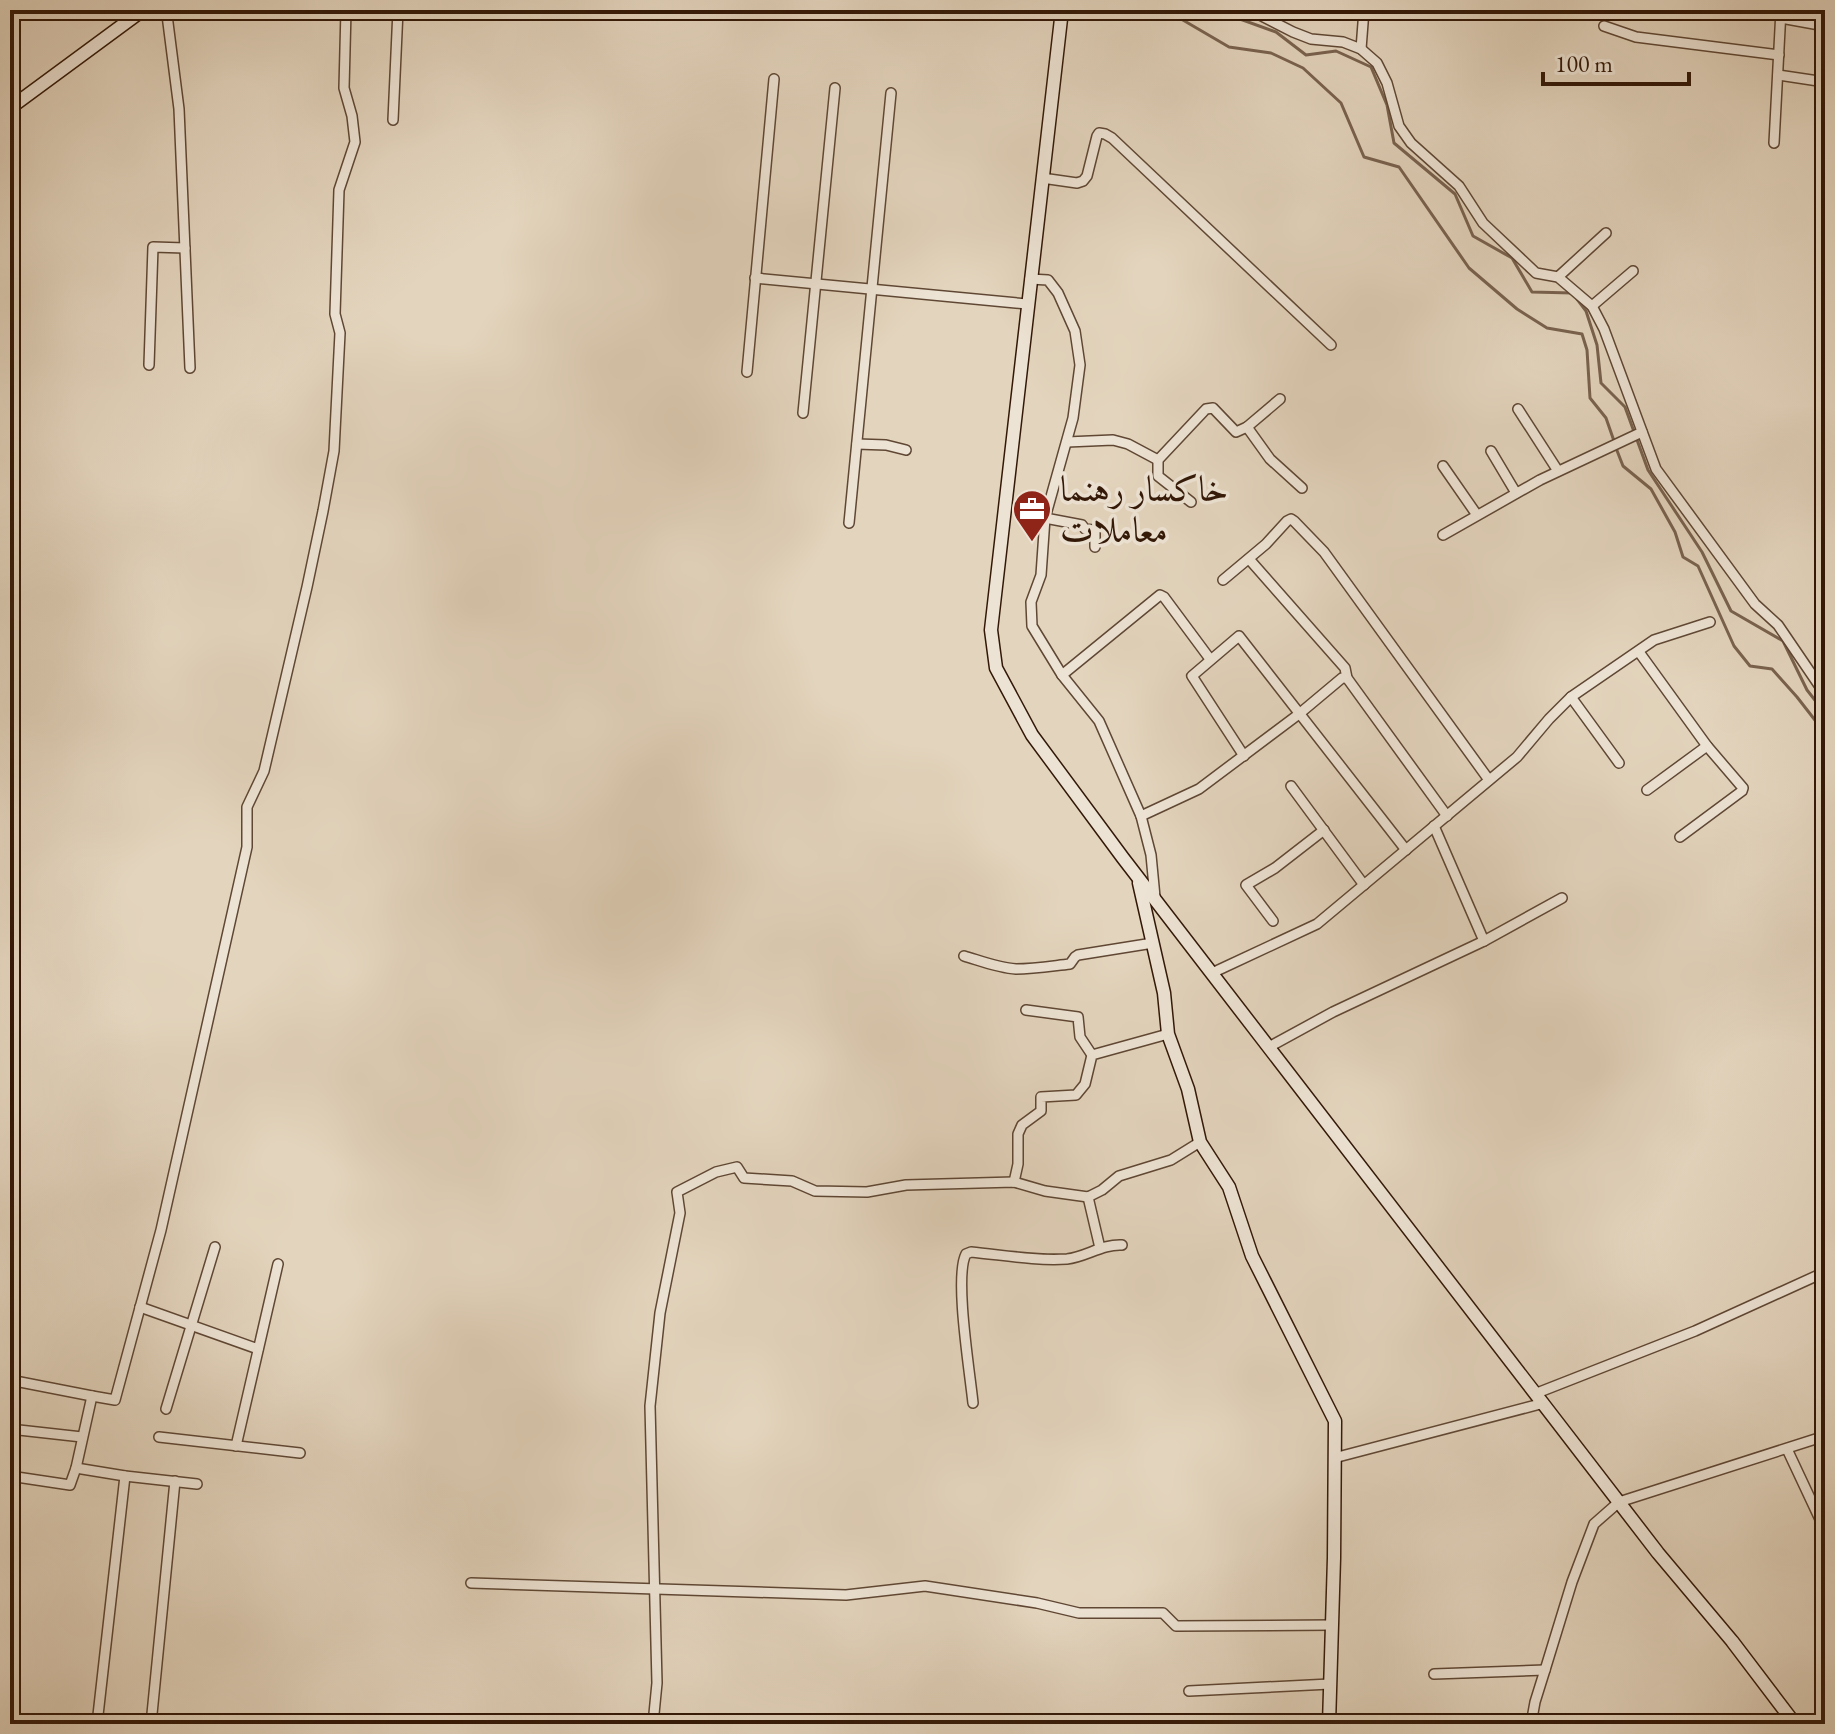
<svg xmlns="http://www.w3.org/2000/svg" width="1835" height="1734" font-family="'EB Garamond',Amiri,serif">
<style>
.lines{fill:none;stroke-linecap:round;stroke-linejoin:round}
.stream{stroke:#79624f;stroke-width:3}
.street-casing{stroke:#5f4734;stroke-width:12}
.secondary-casing{stroke:#331807;stroke-width:15}
.street{stroke:#ede3d4;stroke-width:9}
.secondary{stroke:#ede3d4;stroke-width:12}
.labels{text-anchor:middle;dominant-baseline:central;stroke-width:7;stroke-linejoin:round;paint-order:stroke}
.poi-label{font-size:36px;fill:#331807;stroke:#ede3d4;text-anchor:start}
</style>
<rect width="100%" height="100%" fill="#e3d4bd"/>
<filter id="stains"><feTurbulence type="fractalNoise" baseFrequency=".0025" numOctaves="4"/><feColorMatrix values="0 0 0 0 .2 0 0 0 0 .09 0 0 0 0 .02 0 0 0 .5 -.17"/></filter>
<radialGradient id="worn" r=".72"><stop offset=".6" stop-color="#630" stop-opacity="0"/><stop offset="1" stop-color="#630" stop-opacity=".3"/></radialGradient>
<g class="lines">
<g class="stream">
<path d="M1147,10L1176,16L1229,47L1271,53L1303,68L1341,103L1364,157L1399,167L1469,268L1517,309L1547,328L1582,334L1587,350L1590,398L1606,418L1614,441"/>
<path d="M1215,10L1276,32L1306,55L1336,51L1371,67L1387,105L1394,143L1455,194L1473,236L1512,258L1532,292L1572,293"/>
<path d="M1577,299L1586,311L1597,345L1601,383L1625,407L1648,470L1702,552L1731,611L1783,641L1807,690L1825,713"/>
<path d="M1616,448L1623,466L1651,489L1675,532L1683,557L1698,566L1734,646L1750,666L1772,669L1797,697L1825,733"/>
</g>
<defs>
<g id="street">
<path d="M164,10L167,15L179,109L190,368"/>
<path d="M1250,10L1293,32L1311,39L1343,42L1361,49L1377,63L1387,83L1399,126L1411,143L1459,186L1483,223L1536,273L1558,277L1592,306L1604,329L1656,469L1755,604L1778,625L1825,694"/>
<path d="M1781,18L1825,26"/>
<path d="M1604,26L1636,37L1779,55"/>
<path d="M1361,49L1364,10"/>
<path d="M1778,75L1825,82"/>
<path d="M393,120L398,10"/>
<path d="M1774,143L1781,10"/>
<path d="M1042,178L1077,183L1083,181L1087,176L1097,136L1099,133L1105,134L1112,138L1331,345"/>
<path d="M1558,277L1606,233"/>
<path d="M755,278L1027,304"/>
<path d="M1030,279L1048,280L1058,293L1075,331L1080,365L1073,418L1045,518L1041,575L1031,602L1032,626L1062,675L1099,721L1141,816L1151,855L1155,897"/>
<path d="M1592,306L1633,271"/>
<path d="M149,365L153,247L185,248"/>
<path d="M747,372L774,79"/>
<path d="M1518,409L1558,471"/>
<path d="M803,413L835,88"/>
<path d="M1247,427L1270,459L1302,488"/>
<path d="M1067,442L1113,440L1128,444L1158,460"/>
<path d="M857,444L886,445L906,450"/>
<path d="M1491,451L1516,493"/>
<path d="M1443,466L1477,515"/>
<path d="M1191,502L1158,476V460L1206,409L1213,408L1236,432L1247,427L1280,399"/>
<path d="M1045,518L1082,525L1085,529L1093,530L1095,533V547"/>
<path d="M849,523L891,93"/>
<path d="M1443,535L1540,480L1642,432"/>
<path d="M1249,559L1345,668L1347,678L1447,816"/>
<path d="M1223,580L1266,544L1287,521L1291,519L1294,521L1324,552L1489,780"/>
<path d="M1639,652L1707,746L1743,788L1742,791L1680,837"/>
<path d="M1062,675L1160,595L1164,597L1210,659"/>
<path d="M1571,697L1619,763"/>
<path d="M1244,756L1192,676L1239,636L1406,850"/>
<path d="M1291,786L1364,885"/>
<path d="M1647,790L1707,746"/>
<path d="M1141,816L1199,789L1299,714L1342,678H1347"/>
<path d="M1434,826L1484,941"/>
<path d="M1273,921L1246,885L1275,868L1324,830"/>
<path d="M964,956C981,961 999,968 1016,969C1034,969 1052,966 1070,964L1075,957L1078,955L1153,943"/>
<path d="M1212,973L1317,924L1517,757L1549,719L1571,697L1654,640L1710,622"/>
<path d="M1026,1010L1078,1017L1080,1037L1092,1055"/>
<path d="M1269,1047L1333,1012L1484,941L1562,898"/>
<path d="M1014,1182L1018,1164V1134L1022,1125L1041,1111V1097L1076,1095L1085,1084L1092,1055L1168,1034"/>
<path d="M1088,1197L1100,1248"/>
<path d="M140,1307L258,1349"/>
<path d="M10,1380L92,1396"/>
<path d="M1537,1393L1695,1331L1825,1272"/>
<path d="M973,1403C970,1373 954,1276 966,1254L971,1252C1003,1255 1035,1261 1067,1259C1086,1257 1102,1244 1122,1245"/>
<path d="M166,1409L215,1247"/>
<path d="M10,1429L82,1437"/>
<path d="M159,1437L300,1453"/>
<path d="M236,1446L278,1264"/>
<path d="M1787,1449L1825,1530"/>
<path d="M1334,1458L1544,1403"/>
<path d="M76,1468L125,1476L197,1484"/>
<path d="M10,1476L70,1485L76,1468L92,1396L115,1400L161,1230L247,847V807L264,771L307,587L323,511L334,451L340,333L335,314L339,190L355,142L352,116L344,88L346,10"/>
<path d="M471,1583L846,1595L925,1586L1037,1603L1079,1613H1163L1176,1626L1332,1625"/>
<path d="M1434,1674L1545,1670"/>
<path d="M1189,1691L1330,1684"/>
<path d="M97,1724L125,1476"/>
<path d="M151,1724L175,1481"/>
<path d="M653,1724L657,1683L650,1406L660,1313L680,1213L677,1192L716,1172L737,1167L744,1178L792,1181L815,1191L867,1192L906,1185L1014,1182L1045,1191L1088,1197L1102,1190L1119,1176L1171,1160L1200,1142"/>
<path d="M1123,1724V1719"/>
<path d="M1531,1724L1535,1702L1545,1670L1572,1582L1594,1524L1619,1502L1825,1436"/>
</g>
<g id="secondary">
<path d="M1062,10L991,630L996,668L1032,735L1123,858L1658,1553L1732,1641L1795,1724"/>
<path d="M10,108L143,10"/>
<path d="M1139,883L1164,993L1168,1034L1188,1089L1200,1142L1229,1187L1252,1256L1335,1421L1334,1558L1329,1724"/>
</g>
</defs>
<use href="#street" class="street-casing"/>
<use href="#secondary" class="secondary-casing"/>
<use href="#street" class="street"/>
<use href="#secondary" class="secondary"/>
</g>
<defs>
<symbol id="office-pin" viewBox="-11 -11 22 30"><path d="M0 17L-7.5 6A9.5 9.5 0 1 1 7.5 6Z" fill="#8f2418" stroke="#ede3d4"/><path d="M-6-3h4V-5.5h4V-3h4V5H-6ZM-1-4.5V-3h2v-1.5ZM-6 0V1H6V0Z" fill="#fff"/></symbol>
</defs>
<g fill-rule="evenodd">
<use href="#office-pin" x="1010" y="487" width="44" height="60"/>
</g>
<g class="labels">
<g class="poi-label">
<text x="1060" y="488">خاکسار رهنما<tspan x="1060" dy="41">معاملات</tspan></text>
</g>
</g>
<rect width="1835" height="1734" fill="none" stroke="#e3d4bd" stroke-width="40"/>
<rect x="12" y="12" width="1811" height="1710" fill="none" stroke="#331807" stroke-width="4"/>
<rect x="20" y="20" width="1795" height="1694" fill="none" stroke="#331807" stroke-width="2"/>
<path d="M1543 72v12h146v-12" fill="none" stroke="#331807" stroke-width="4"/>
<text x="1555" y="72" font-size="24" fill="#331807" stroke="#ede3d4" stroke-width="6" paint-order="stroke">100 m</text>
<rect width="100%" height="100%" filter="url(#stains)"/>
<rect width="100%" height="100%" fill="url(#worn)"/>
</svg>
